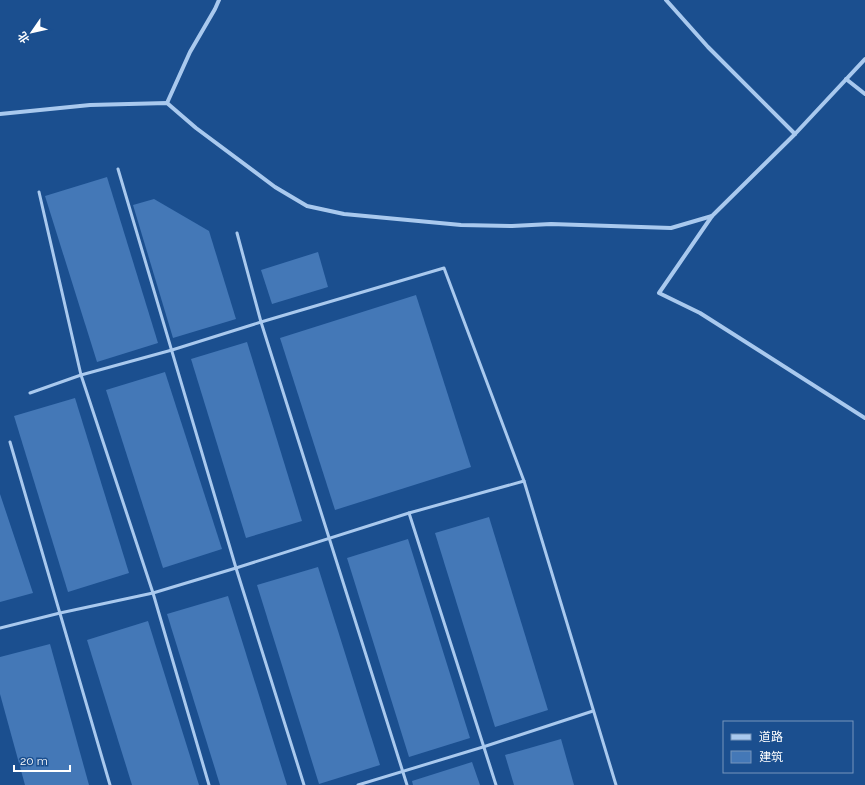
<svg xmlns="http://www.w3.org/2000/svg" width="865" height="785" font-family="Raleway,'Noto Sans SC',sans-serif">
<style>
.building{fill:#4478b7}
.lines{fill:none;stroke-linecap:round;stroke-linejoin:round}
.lane{stroke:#a9c9ee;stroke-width:3}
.street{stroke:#a9c9ee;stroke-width:4}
</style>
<rect width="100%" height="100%" fill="#1b4f8f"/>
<g class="building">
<path d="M107,177L158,343L97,362L45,196Z"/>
<path d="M154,199L209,231L236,319L173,338L133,205Z"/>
<path d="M318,252L328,287L272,304L261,270Z"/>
<path d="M416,295L471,467L335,510L280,338Z"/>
<path d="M247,342L302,521L246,538L191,359Z"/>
<path d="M165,372L222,549L163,568L106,390Z"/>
<path d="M75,398L129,573L68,592L14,416Z"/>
<path d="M0,494L33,593L0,602Z"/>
<path d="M489,517L548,710L495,727L435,533Z"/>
<path d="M408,539L470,738L409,757L347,558Z"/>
<path d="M318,567L380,765L319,784L257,585Z"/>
<path d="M228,596L287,785H220L167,614Z"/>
<path d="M148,621L199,785H132L87,640Z"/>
<path d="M50,644L89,785H25L0,694V657Z"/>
<path d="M561,739L574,785H514L505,755Z"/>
<path d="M472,762L480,785H413L412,781Z"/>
</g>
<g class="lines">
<g class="lane">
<path d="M118,169L236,568L304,785"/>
<path d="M39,192L81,375L153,593L209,785"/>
<path d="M237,233L261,322L407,785"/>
<path d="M30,393L81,375L172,350L261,322L444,268L524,481L616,785"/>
<path d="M10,442L110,785"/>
<path d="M409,513L496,785"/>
<path d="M0,628L60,613L153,593L236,568L409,513L524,481"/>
<path d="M358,785L483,747L593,711"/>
</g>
<g class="street">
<path d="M666,0L708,47L795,134"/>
<path d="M865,59L795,134L712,216L659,293L700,313L865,418"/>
<path d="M846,79L865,94"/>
<path d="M167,103L190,52L215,9L219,0"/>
<path d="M0,114L90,105L167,103L196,128L275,187L307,206L344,214L461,225L512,226L551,224L671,228L712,216"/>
</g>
</g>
<rect x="723" y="721" width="130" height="52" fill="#1b4f8f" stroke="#7695bc"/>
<rect x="731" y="734" width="20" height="6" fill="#a9c9ee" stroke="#7695bc"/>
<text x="759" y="741" font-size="12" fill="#ffffff">道路</text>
<rect x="731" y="751" width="20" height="12" fill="#4478b7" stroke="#7695bc"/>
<text x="759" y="761" font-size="12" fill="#ffffff">建筑</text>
<g transform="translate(32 32) rotate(236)" stroke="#1b4f8f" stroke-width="3" paint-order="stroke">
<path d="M0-3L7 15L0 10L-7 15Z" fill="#ffffff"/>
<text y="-6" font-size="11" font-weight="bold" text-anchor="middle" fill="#ffffff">北</text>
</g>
<path d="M14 765v6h56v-6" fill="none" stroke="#ffffff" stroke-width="2"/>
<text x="20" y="765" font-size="12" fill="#ffffff" stroke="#1b4f8f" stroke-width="3" paint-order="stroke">20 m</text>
</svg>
